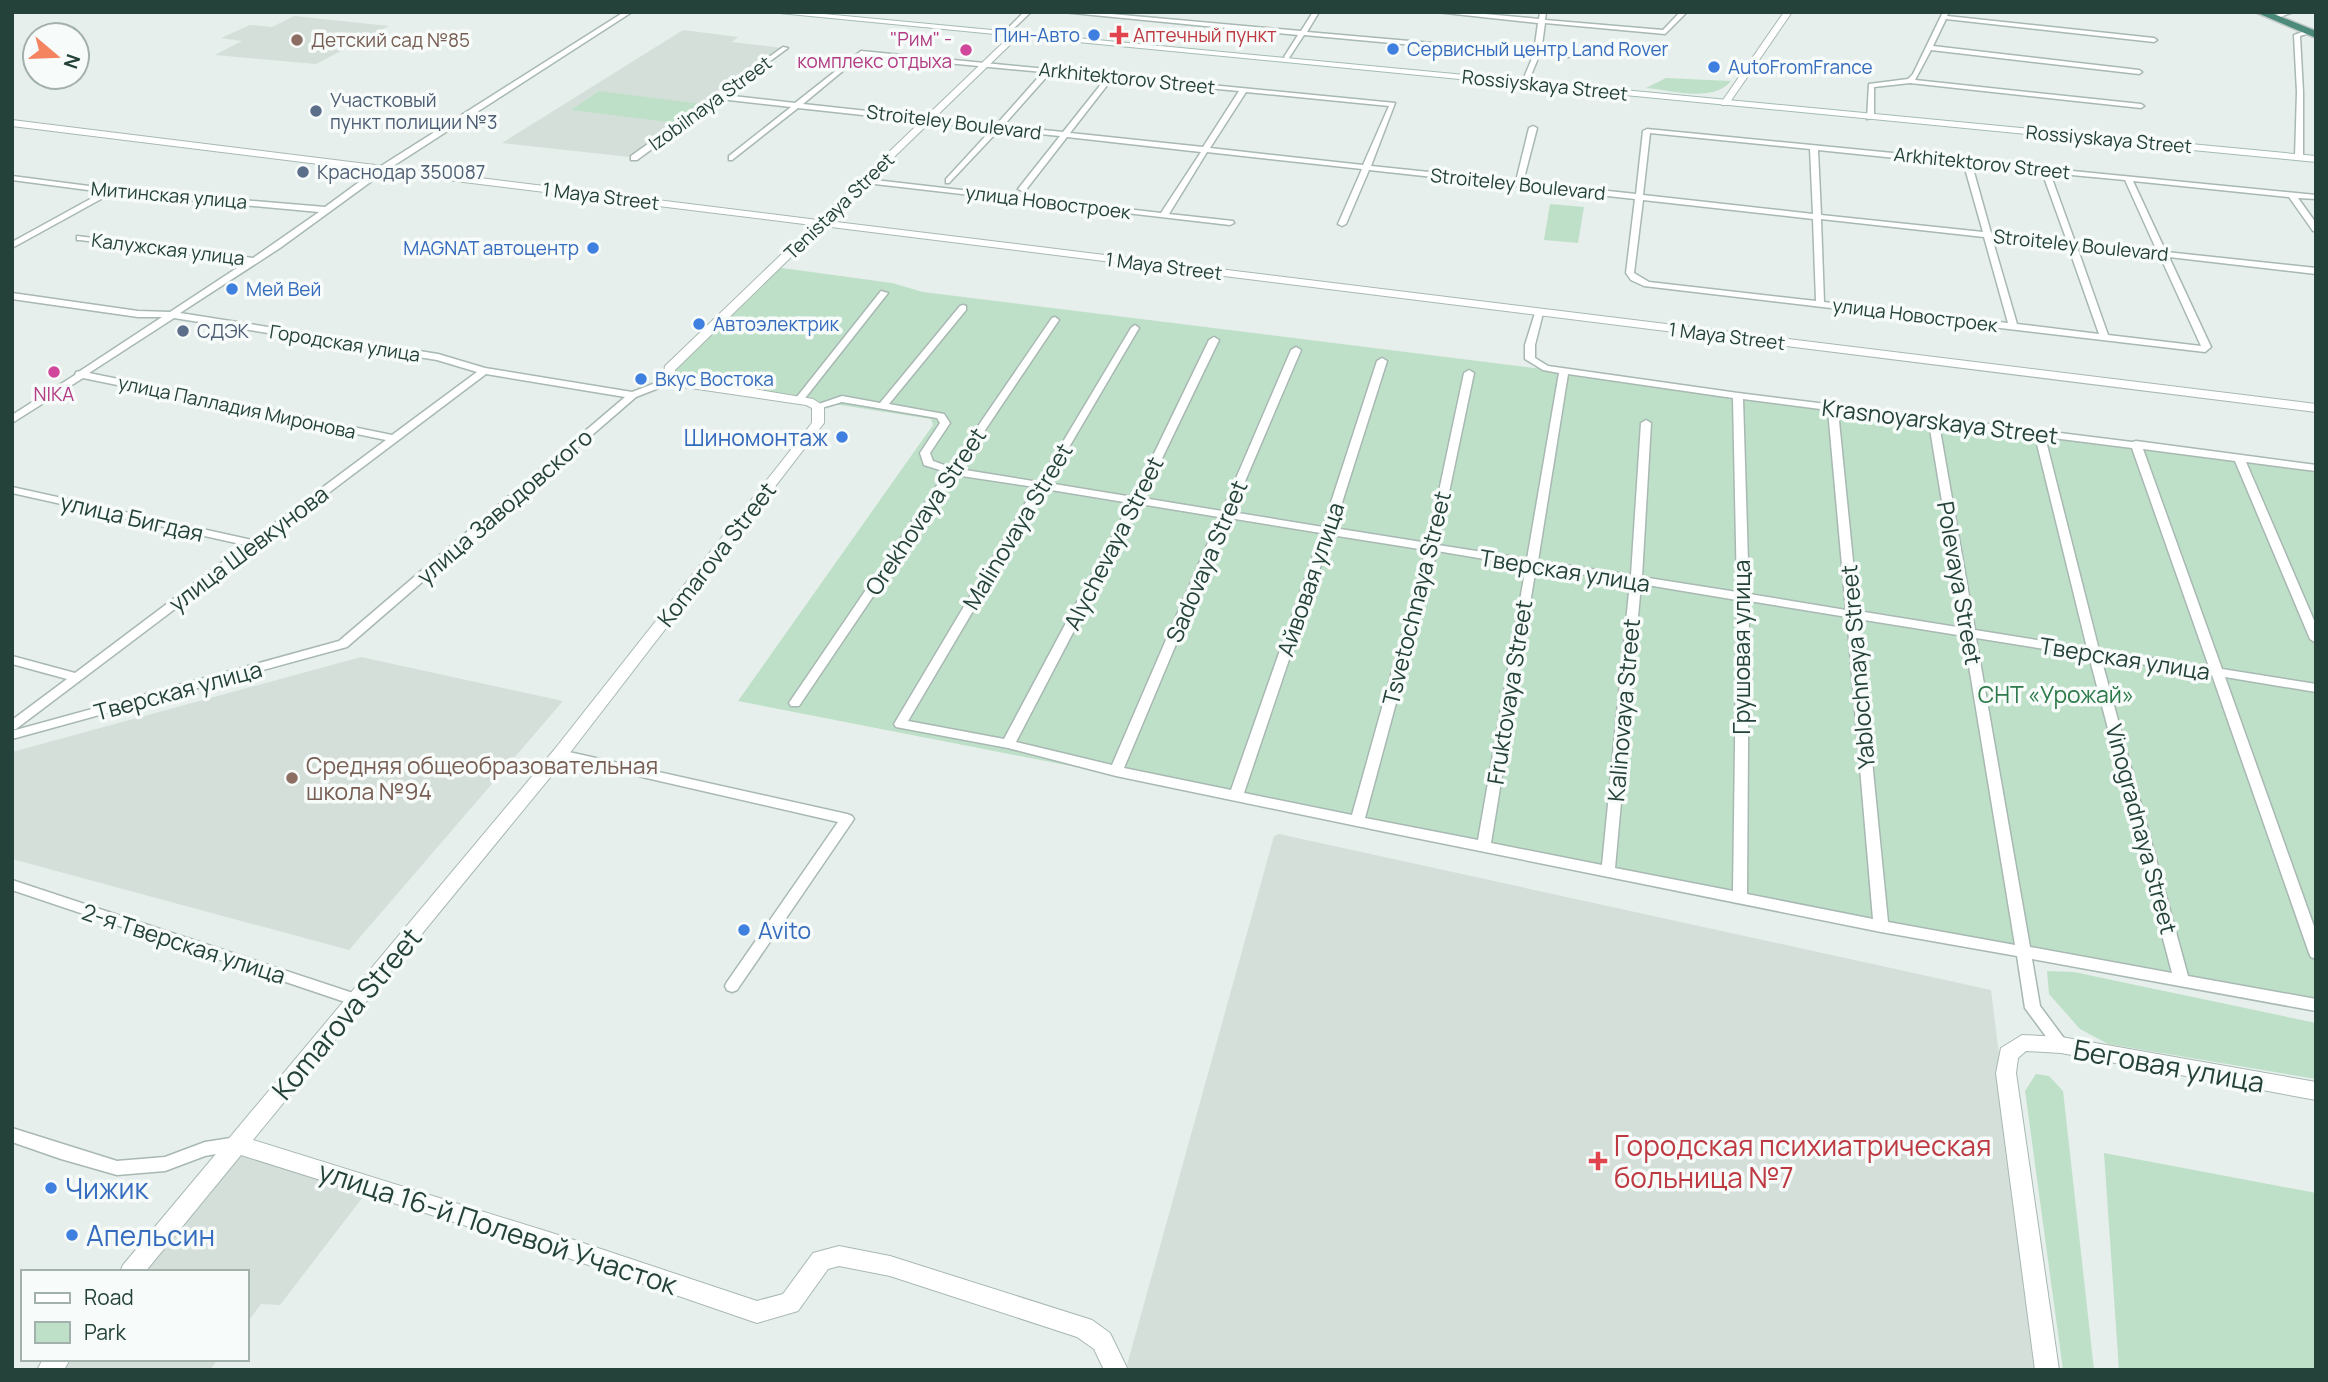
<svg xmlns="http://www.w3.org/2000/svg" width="2328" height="1382" font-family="Manrope,sans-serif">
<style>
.built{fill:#d4dfda}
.green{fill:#bfe0c8}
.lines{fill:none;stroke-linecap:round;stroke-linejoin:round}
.minor-casing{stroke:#a8b8b2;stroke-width:3}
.tertiary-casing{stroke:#a8b8b2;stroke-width:2}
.secondary-casing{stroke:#a4bbb3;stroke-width:2}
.trunk-casing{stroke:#c2cac8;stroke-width:3}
.minor{fill:#fff;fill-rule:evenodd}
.tertiary{fill:#fff;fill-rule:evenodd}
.secondary{fill:#fff;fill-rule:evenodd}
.trunk{fill:#4c8a7c;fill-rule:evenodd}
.shop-dot{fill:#3f7fe0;stroke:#f7fbf9;stroke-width:2.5}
.health-dot{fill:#e0444e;stroke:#f7fbf9;stroke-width:2.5}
.education-dot{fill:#8d6e63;stroke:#f7fbf9;stroke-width:2.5}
.hotel-dot{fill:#d1479c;stroke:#f7fbf9;stroke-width:2.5}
.service-dot{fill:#5c6f8a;stroke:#f7fbf9;stroke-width:2.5}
.labels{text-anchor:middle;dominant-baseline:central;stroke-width:7;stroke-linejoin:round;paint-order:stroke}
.far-shop-label{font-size:19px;fill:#366cbe;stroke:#f7fbf9;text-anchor:start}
.far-health-label{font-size:19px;fill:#be3a42;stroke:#f7fbf9;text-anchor:start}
.far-hotel-label{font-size:19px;fill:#b23c85;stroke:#f7fbf9;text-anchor:end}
.far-education-label{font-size:19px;fill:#785e54;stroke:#f7fbf9;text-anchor:start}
.far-street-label{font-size:19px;fill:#24423a;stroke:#f7fbf9}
.far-service-label{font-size:19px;fill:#4e5e75;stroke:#f7fbf9;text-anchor:start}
.street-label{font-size:23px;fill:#24423a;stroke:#f7fbf9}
.shop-label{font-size:23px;fill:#366cbe;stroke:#f7fbf9;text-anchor:end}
.park-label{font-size:23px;fill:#2d7a4b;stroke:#f7fbf9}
.education-label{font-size:23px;fill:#785e54;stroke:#f7fbf9;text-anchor:start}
.near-street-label{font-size:28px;fill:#24423a;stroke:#f7fbf9}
.near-health-label{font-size:28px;fill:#be3a42;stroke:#f7fbf9;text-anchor:start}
.near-shop-label{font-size:28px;fill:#366cbe;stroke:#f7fbf9;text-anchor:start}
</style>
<rect width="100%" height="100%" fill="#e6efeb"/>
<g class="built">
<path d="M294,16L389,26L316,64L215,55L242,41L221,38L250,25L272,27Z"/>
<path d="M683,30L738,37L732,42L782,48L630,157L502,143Z"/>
<path d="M361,657L563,701L349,950L12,859V752Z"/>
<path d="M1279,834L1991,990L2038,1370H1130L1127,1365L1274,836Z"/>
<path d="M239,1151L366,1193L280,1305L261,1304L247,1323V1272H138Z"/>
<path d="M65,1359H218L210,1370H56Z"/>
</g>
<g class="green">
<path d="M1666,78L1731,81C1714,103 1670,90 1646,88Z"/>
<path d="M599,91L703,104L676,123L571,110Z"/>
<path d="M1550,204L1584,207L1578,243L1544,240Z"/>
<path d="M782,268L892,283L923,292L2316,465V1009L738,701L933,425L931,419L678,380L671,371L773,271Z"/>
<path d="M2047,971L2074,972L2316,1023V1079L2108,1044L2080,1029L2049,994Z"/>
<path d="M2036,1074L2049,1076L2063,1091L2094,1370H2063L2025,1091Z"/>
<path d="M2104,1153L2316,1193V1370H2119Z"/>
</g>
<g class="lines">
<defs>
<g id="minor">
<path d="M624,12H632L387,170L280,248L180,313L438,354L485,368L632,392L671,377L676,380L674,382L636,397L347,647L12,739V731L339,641L625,397L486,374L16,729L12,730V720L67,679L12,664V656L75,673L245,545L12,493V487L252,540L386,440L83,378L12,423V415L75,375L76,372L80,371L162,317H138L12,299V293L138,311L170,312L246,262L80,240H77V236L253,258L319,212L112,193L12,248V242L103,192L12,180V176L112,189L325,207L381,166ZM174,318L437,360L477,372L392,435L89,373Z"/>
<path d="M1024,12H1031L1011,31L1012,36H1008L1005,31Z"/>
<path d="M1062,12H1089L1301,31L1313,12H1319L1307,32L1534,52L1538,23L1436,12H1463L1539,19L1540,12H1546L1545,20L1663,30L1680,12H1687L1665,34L1545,23L1541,52L1575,53L1578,55L1575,57L1539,56L1529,80L1526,82L1523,80L1533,56L1304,35L1289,58L1287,59L1284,57L1298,35Z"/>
<path d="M1943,12H1949L1947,16L2154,38L2157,40L2154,42L1946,19L1933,46L2139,70L2142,72L2139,74L1931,50L1915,80L2141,104L2144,106L2141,108L1910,83L1874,87V117L1867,119L1869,84L1908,79L1913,74Z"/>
<path d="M2283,12H2293L2275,19L2270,18Z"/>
<path d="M2308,30L2310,33L2300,36L2303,92V157L2299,159L2295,157L2297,92L2294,35Z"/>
<path d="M783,47L788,48L724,95L795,103L861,51L1395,103L1371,166L1516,181L1529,128L1533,126L1537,128L1523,182L1636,194L1643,131L1647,129L1964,160L1967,159L1971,161L2316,195V199L2298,198L2316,223V231H2313L2289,197L2133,181L2166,252L2316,268V274L2169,257L2211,347L2205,352L1644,286L1631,280L1626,273L1635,199L1369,170L1346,224L1342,226L1338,224L1362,169L1207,152L1169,214L1233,221L1234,223L1230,225L866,183L862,181L866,179L1161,213L1201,152L1067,137L1025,191H1022L1018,189L1060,136L999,130L949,183H946V179L992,129L798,108L732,160H729V156L791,107L720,99L637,160H631V156ZM862,55L1043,72L996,125L803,104ZM1050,73L1106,78L1063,132L1003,126ZM1112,79L1239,91L1203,147L1070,133ZM1246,92L1389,106L1363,165L1210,148ZM1650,133L1810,149L1813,214L1643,195ZM1818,150L1964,165L1983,232L1821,215ZM1972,165L2042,172L2067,241L1991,233ZM2050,173L2125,180L2157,251L2075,242ZM1643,200L1813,219L1816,301L1649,282L1634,273ZM1821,219L1984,237L2008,323L1824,302ZM1992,238L2068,246L2099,334L2017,324ZM2077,247L2160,256L2201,346L2108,335Z"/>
<path d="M881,291L888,293L802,402H796V398Z"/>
<path d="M963,305L966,306V310L889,404L944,414L950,423L930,453L933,461L950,467L1052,318L1055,317L1059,320L959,469L1039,482L1131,328L1135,325L1139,328L1048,483L1133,497L1209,340L1214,337L1219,340L1143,498L1222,511L1291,350L1296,347L1301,350L1232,512L1323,527L1377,361L1382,358L1387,361L1334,528L1428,543L1464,373L1469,370L1474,373L1438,545L1527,559L1559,373L1543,370L1525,359V345L1535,313L1539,310L1543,313L1535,345V358L1548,366L1738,393L2132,442L2136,441L2316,465V471L2246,462L2316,625V643L2310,639L2235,461L2143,449L2222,669L2316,684V692L2225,677L2316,932V959L2311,957L2309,953L2212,675L2101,658L2188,976L2316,999V1011L2032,959L2040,1006L2069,1045L2066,1050L2061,1051L2056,1050L2025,1008L2017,956L1881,932L1381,831L1116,776L1008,748L896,727L894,724L1035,487L955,475L799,706H791L789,703L791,700L946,472L924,465L920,453L940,423L937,418L842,402L818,409L813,406L842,396L880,403L960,306ZM1568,374L1733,398L1737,592L1642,577L1651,423L1646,420L1641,423L1631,575L1538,561ZM1743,399L1828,410L1846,610L1749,594ZM1838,411L1929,423L1963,628L1858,611ZM1939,424L2035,436L2087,648L1975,630ZM2045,437L2132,448L2209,667L2099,650ZM1045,489L1130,503L1004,739L908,721ZM1140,504L1219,517L1112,765L1016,742ZM1229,518L1321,533L1231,790L1124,768ZM1331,535L1426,550L1352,815L1244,793ZM1437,551L1526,566L1478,840L1365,818ZM1536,567L1630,582L1602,865L1491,843ZM1641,584L1737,600L1733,891L1615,868ZM1749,601L1847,617L1873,919L1747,894ZM1858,619L1964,636L2015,945L1888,922ZM1976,638L2089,656L2172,973L2030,947Z"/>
<path d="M560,750L847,814L852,816L854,819L737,990L732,992L727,990L725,986L727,982L838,822L555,757L554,754Z"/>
<path d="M12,880L362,996L365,1000L362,1004L357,1006L12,890Z"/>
<path d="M12,1128L117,1161L165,1157L205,1142L237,1137L243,1139L245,1144L243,1149L205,1156L165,1171L117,1175L61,1159L12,1142Z"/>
</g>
<g id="tertiary">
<path d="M1784,12H1792L1728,105H1722L1721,103Z"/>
<path d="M1013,29L1017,31L1018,37L828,221L2316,404V412L823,226L675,370V376L813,399L824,406V423L566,758L253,1140L568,1238L757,1301L783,1294L813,1253L839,1246L890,1256L1092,1320L1110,1333L1128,1370H1104L1094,1349L1077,1337L890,1276L839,1266L828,1269L798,1311L757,1323L568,1258L241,1155L145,1272H120L123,1265L554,750L812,423V408L806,405L677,386L663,378L665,366L812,225L12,126V120L818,220L1011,35L1009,31Z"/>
<path d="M2022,1035L2061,1037L2316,1082V1100L2061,1053L2026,1051L2018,1058L2016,1073L2059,1370H2035L1996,1073L2001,1048Z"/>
<path d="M43,1359H70L64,1370H37Z"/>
</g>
<path id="secondary" d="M769,12H803L2316,156V162Z"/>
<path id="trunk" d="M2255,12H2269L2316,31V38Z"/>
</defs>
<use href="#minor" class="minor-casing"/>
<use href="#tertiary" class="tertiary-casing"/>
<use href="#secondary" class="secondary-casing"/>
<use href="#trunk" class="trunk-casing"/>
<use href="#minor" class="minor"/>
<use href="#tertiary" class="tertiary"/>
<use href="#secondary" class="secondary"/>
<use href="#trunk" class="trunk"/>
</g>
<g class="shop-dot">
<circle cx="1094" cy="35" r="7"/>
<circle cx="1393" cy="49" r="7"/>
<circle cx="1714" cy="67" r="7"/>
<circle cx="593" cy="248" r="7"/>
<circle cx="232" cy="289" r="7"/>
<circle cx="699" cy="324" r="7"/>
<circle cx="641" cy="379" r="7"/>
<circle cx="842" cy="437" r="7"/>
<circle cx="744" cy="930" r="7"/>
<circle cx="51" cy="1188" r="7"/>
<circle cx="72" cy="1235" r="7"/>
</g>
<g class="health-dot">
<path d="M1115.5 24.5h7v7h7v7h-7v7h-7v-7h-7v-7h7z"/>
<path d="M1594.5 1150.5h7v7h7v7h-7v7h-7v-7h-7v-7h7z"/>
</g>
<g class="education-dot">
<circle cx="297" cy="40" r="7"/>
<circle cx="292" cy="778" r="7"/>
</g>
<g class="hotel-dot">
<circle cx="966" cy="50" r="7"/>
<circle cx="54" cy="372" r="7"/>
</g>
<g class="service-dot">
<circle cx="316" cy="111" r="7"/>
<circle cx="303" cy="172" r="7"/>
<circle cx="183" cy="331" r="7"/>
</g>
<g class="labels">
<g class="far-shop-label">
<text x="1080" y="35" text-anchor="end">Пин-Авто</text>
<text x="1407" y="49">Сервисный центр Land Rover</text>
<text x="1728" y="67">AutoFromFrance</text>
<text x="579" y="248" text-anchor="end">MAGNAT автоцентр</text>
<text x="246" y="289">Мей Вей</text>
<text x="713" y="324">Автоэлектрик</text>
<text x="655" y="379">Вкус Востока</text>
</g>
<g class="far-health-label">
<text x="1133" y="35">Аптечный пункт</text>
</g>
<g class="far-hotel-label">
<text x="952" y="39">"Рим" -<tspan x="952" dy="22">комплекс отдыха</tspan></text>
<text x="54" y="394" text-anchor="middle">NIKA</text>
</g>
<g class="far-education-label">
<text x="311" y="40">Детский сад №85</text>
</g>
<g class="far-street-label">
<text transform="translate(1127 78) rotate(6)">Arkhitektorov Street</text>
<text transform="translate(1545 85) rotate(6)">Rossiyskaya Street</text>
<text transform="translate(710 103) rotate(-36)">Izobilnaya Street</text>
<text transform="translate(954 122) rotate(7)">Stroiteley Boulevard</text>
<text transform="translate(2109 139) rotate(5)">Rossiyskaya Street</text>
<text transform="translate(1982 163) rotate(6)">Arkhitektorov Street</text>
<text transform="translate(1518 184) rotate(6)">Stroiteley Boulevard</text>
<text transform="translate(169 195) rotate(5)">Митинская улица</text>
<text transform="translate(601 196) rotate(7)">1 Maya Street</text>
<text transform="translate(1048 202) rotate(7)">улица Новостроек</text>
<text transform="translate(839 206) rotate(-44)">Tenistaya Street</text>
<text transform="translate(2081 245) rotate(6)">Stroiteley Boulevard</text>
<text transform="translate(168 249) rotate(7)">Калужская улица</text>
<text transform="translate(1164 266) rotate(7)">1 Maya Street</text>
<text transform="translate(1915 315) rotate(7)">улица Новостроек</text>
<text transform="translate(1727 336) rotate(7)">1 Maya Street</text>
<text transform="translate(345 343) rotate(9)">Городская улица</text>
<text transform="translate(237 407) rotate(12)">улица Палладия Миронова</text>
</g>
<g class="far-service-label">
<text x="330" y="100">Участковый<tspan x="330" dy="22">пункт полиции №3</tspan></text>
<text x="317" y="172">Краснодар 350087</text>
<text x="197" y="331">СДЭК</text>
</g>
<g class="street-label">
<text transform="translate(1940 421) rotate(7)">Krasnoyarskaya Street</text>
<text transform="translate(504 506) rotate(-41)">улица Заводовского</text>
<text transform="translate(925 511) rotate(-56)">Orekhovaya Street</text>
<text transform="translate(132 517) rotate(13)">улица Бигдая</text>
<text transform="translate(1017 526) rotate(-59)">Malinovaya Street</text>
<text transform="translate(1113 543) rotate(-63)">Alychevaya Street</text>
<text transform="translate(248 548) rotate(-37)">улица Шевкунова</text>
<text transform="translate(716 554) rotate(-52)">Komarova Street</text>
<text transform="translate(1206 561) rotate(-67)">Sadovaya Street</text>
<text transform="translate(1565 570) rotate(9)">Тверская улица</text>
<text transform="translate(1310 579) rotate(-71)">Айвовая улица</text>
<text transform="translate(1960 583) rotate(80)">Polevaya Street</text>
<text transform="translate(1416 598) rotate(-76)">Tsvetochnaya Street</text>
<text transform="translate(1741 647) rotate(-90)">Грушовая улица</text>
<text transform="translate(2125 658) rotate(9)">Тверская улица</text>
<text transform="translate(1857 667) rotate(-95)">Yablochnaya Street</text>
<text transform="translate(178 690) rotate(-15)">Тверская улица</text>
<text transform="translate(1509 692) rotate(-81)">Fruktovaya Street</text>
<text transform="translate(1623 710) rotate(-85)">Kalinovaya Street</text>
<text transform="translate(2142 829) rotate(75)">Vinogradnaya Street</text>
<text transform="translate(184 943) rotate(18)">2-я Тверская улица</text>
</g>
<g class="shop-label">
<text x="828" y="437">Шиномонтаж</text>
<text x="758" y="930" text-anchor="start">Avito</text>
</g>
<g class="park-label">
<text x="2056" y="694">СНТ «Урожай»</text>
</g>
<g class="education-label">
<text x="306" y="765">Средняя общеобразовательная<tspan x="306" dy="26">школа №94</tspan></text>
</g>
<g class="near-street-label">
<text transform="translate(346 1013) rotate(-50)">Komarova Street</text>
<text transform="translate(2169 1065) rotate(10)">Беговая улица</text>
<text transform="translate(498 1227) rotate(18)">улица 16-й Полевой Участок</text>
</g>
<g class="near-health-label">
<text x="1614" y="1145">Городская психиатрическая<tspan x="1614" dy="32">больница №7</tspan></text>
</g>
<g class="near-shop-label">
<text x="65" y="1188">Чижик</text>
<text x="86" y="1235">Апельсин</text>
</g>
</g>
<rect width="2328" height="1382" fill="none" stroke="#24423a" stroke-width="28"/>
<rect x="21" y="1270" width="228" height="91" fill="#f7fbf9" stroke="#a3b1ad" stroke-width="2"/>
<rect x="35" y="1293" width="35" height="10" fill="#ffffff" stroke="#a3b1ad" stroke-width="2"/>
<text x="84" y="1305" font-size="21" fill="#24423a">Road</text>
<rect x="35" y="1322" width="35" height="21" fill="#bfe0c8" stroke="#a3b1ad" stroke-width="2"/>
<text x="84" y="1340" font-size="21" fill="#24423a">Park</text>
<g transform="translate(56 56) rotate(109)"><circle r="33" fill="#f7fbf9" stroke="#a3b1ad" stroke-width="2"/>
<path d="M0-5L12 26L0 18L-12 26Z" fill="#f4845f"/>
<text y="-10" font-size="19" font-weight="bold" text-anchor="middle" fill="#24423a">N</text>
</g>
</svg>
